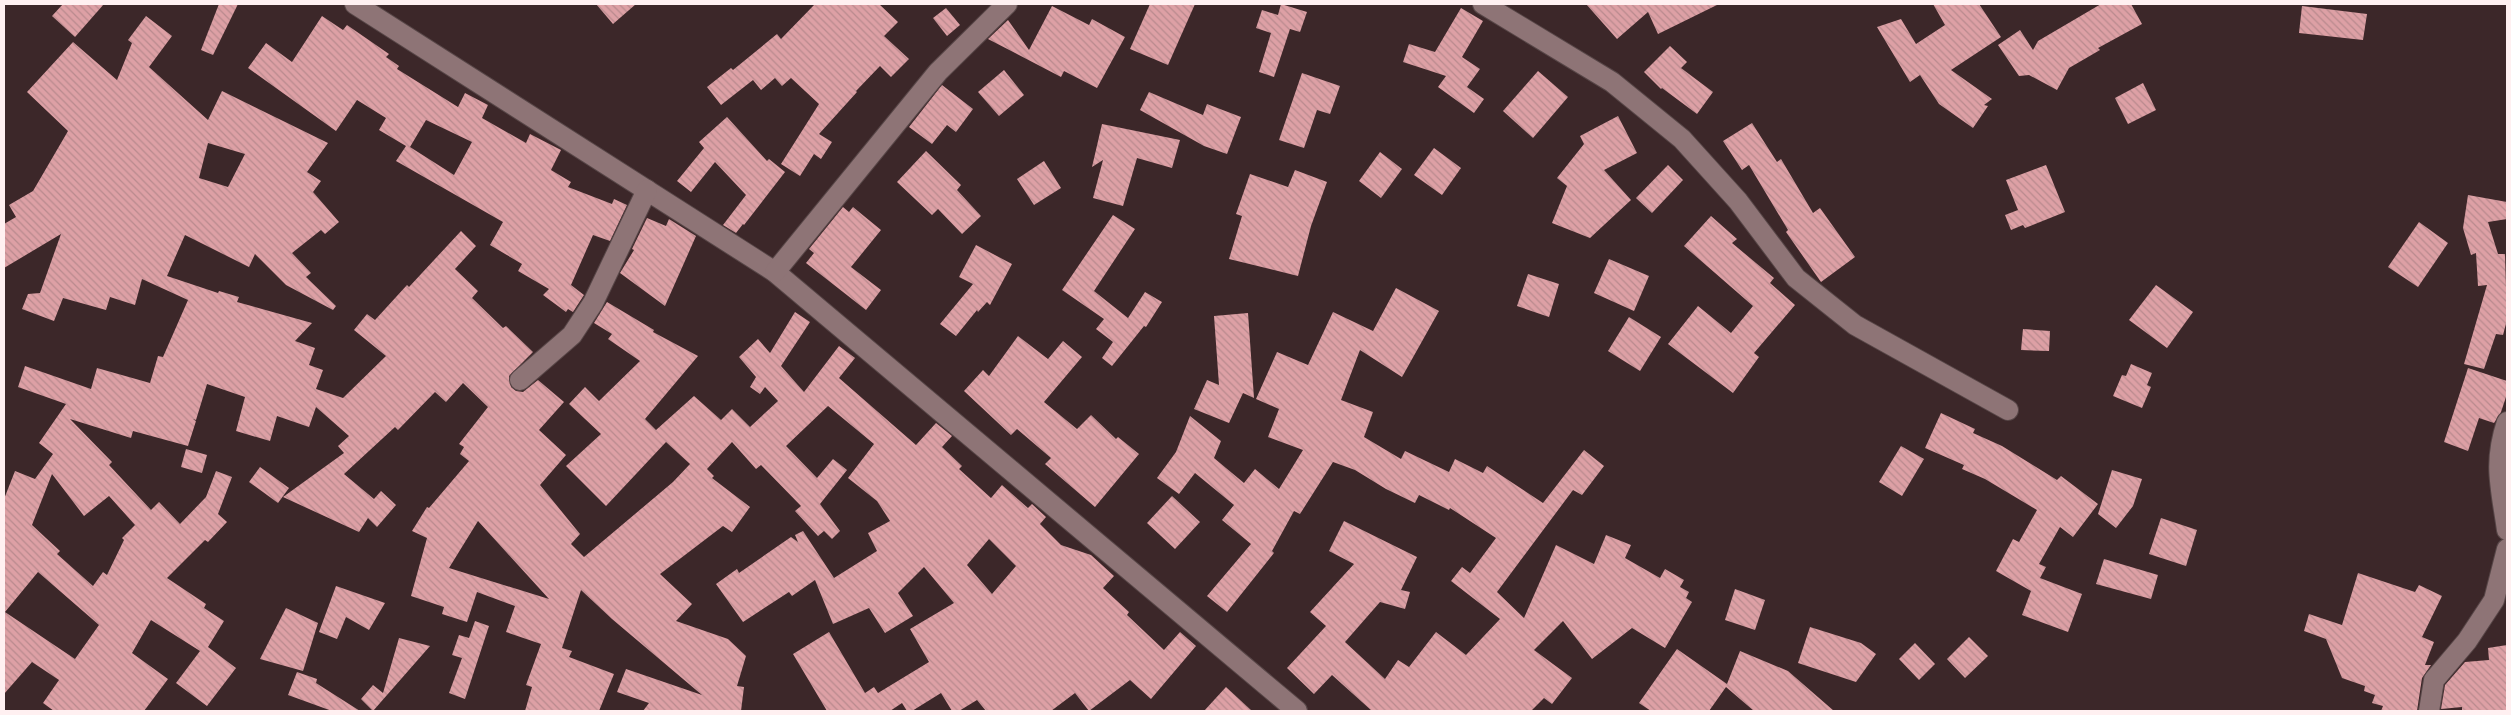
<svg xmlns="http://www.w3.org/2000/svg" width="2511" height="715" font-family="Mulish,sans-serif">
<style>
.building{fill:url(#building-back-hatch);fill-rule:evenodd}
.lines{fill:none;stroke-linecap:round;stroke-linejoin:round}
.minor-casing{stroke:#574647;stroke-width:22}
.minor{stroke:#8e7476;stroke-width:20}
</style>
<defs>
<pattern id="building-back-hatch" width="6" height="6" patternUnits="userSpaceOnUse" patternTransform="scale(1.25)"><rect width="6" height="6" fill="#dda0a5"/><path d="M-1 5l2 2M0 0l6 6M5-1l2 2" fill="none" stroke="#b98a8e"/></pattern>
</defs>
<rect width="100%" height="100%" fill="#3c2729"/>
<g class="building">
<path d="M63,4H104L75,37L52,16Z"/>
<path d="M219,4H238L213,55L201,50Z"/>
<path d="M596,4H636L613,24Z"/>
<path d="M815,4H879L898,22L884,36L909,59L891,77L880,66L856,91L857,92L819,134L832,142L821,159L814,154L800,176L781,164L819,104L791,78L782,86L775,78L761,90L753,80L721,105L707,87L731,68L733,70L777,34L781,39Z"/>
<path d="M1150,4H1195L1168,65L1130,49Z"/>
<path d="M1281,4L1307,12L1300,32L1290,29L1274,77L1259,72L1271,33L1256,28L1262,10L1278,15Z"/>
<path d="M1586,4H1719L1658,34L1648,12L1617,39Z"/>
<path d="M1933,4H1979L2001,37L1951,70L1992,99L1984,105L1988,106L1973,128L1939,104L1920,75L1910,82L1877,27L1901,19L1916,44L1945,25Z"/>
<path d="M2101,4H2131L2142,24L2098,48L2100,50L2069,68L2057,90L2029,75L2019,76L1998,45L2020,30L2033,50L2038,41Z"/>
<path d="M1052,6L1089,25L1092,19L1125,37L1097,88L1064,71L1061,77L988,39L1008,20L1029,50Z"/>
<path d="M2302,6L2367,14L2363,40L2299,33Z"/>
<path d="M946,8L960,25L947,36L933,18Z"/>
<path d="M1461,8L1483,21L1462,57L1480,69L1467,87L1484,99L1474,113L1438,87L1446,76L1403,62L1409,44L1435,52Z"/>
<path d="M146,16L172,36L149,67L208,120L222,91L328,143L307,172L321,181L313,192L339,222L325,234L321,230L292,253L311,273L306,277L336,306L333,310L286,285L255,254L249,267L185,235L167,276L218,293L219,291L239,297L237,302L312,323L295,341L315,348L309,365L323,370L316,389L343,398L386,356L354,330L367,314L375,320L407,285L409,287L461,231L476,246L455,269L478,291L472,298L503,328L506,326L533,352L509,376L511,387L516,391L523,392L538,380L564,402L539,430L566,455L540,485L580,534L571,544L584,557L673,482L690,464L666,442L606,506L566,466L601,434L569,404L585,387L599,401L640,361L608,339L612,334L594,323L607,302L654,330L653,332L698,356L645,419L656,430L694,396L721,420L732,409L750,427L778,401L765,387L760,394L750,387L756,377L739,357L758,339L770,353L795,312L810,322L781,366L804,392L839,346L855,358L839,378L916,445L936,423L952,436L942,447L962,466L959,469L991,498L1002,485L1028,508L1032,504L1046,517L1040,524L1061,545L1091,555L1114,576L1103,588L1129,612L1127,615L1164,650L1180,632L1196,646L1151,699L1130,680L1089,711L1075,693L1051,711H986L977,700L959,711H952L941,693L912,711H907L902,703L890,711H827L793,654L829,632L865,693L874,687L878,693L929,662L910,629L954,603L924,567L898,593L913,616L885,633L869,608L833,624L815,580L792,596L789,592L743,622L716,584L737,569L739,573L791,537L798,542L795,535L803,531L834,578L877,551L868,533L890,521L877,501L848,478L874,444L828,406L786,446L817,478L833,459L847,470L820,504L840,531L832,539L824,531L818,536L795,511L801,506L761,465L756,469L732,442L707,469L714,476L712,478L750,507L732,532L723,526L660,574L692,604L676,621L728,639L746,656L737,686L744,687L741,711H643L649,703L617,692L626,669L702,695L612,619L581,590L562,648L572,651L569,657L614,674L599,711H525L532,687L526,685L541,644L506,632L515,606L477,592L467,622L442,614L444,607L411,596L427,538L412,531L427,507L429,508L469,461L460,454L464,447L459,444L488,407L463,383L446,402L435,392L398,430L395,427L344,474L374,499L381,491L396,505L377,527L368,518L359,532L283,497L344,453L338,446L349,436L316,407L309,427L277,416L270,441L236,431L245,397L207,384L196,420L193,419L196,421L188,446L133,431L131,438L70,419L112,462L109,465L151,510L159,502L180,524L206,497L216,471L232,477L218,514L227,522L208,542L205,540L167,578L206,604L204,608L224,621L208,647L236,668L207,706L176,683L200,651L151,620L132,653L168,679L144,711H54L43,703L59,680L32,662L4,694V499L15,471L35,479L53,454L39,443L66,404L18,387L25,366L91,389L97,368L150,383L158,356L163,357L188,300L142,279L135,305L110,297L106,310L63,298L54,321L22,309L28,294L40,293L61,234L4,268V224L16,217L9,205L33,191L68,131L27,92L73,42L117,80L132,43L128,40ZM208,143L245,154L228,187L199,178ZM52,474L84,516L109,496L135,525L122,538L124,540L107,575L103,572L93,586L57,554L60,551L32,525ZM478,521L549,599L449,568ZM989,539L1016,566L992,594L967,565ZM38,572L99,625L75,659L5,612Z"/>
<path d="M322,16L343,30L347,25L389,54L386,57L399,66L397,69L458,107L465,93L488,105L482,118L526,143L530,134L561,150L551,170L571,182L568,187L612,204L614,199L627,205L610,241L593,235L571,285L584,295L573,312L568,309L566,312L543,295L549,289L518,271L522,264L490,245L503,222L396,161L406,146L379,130L386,118L357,100L336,131L248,68L266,43L292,62ZM426,120L472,142L454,175L410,147Z"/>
<path d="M1670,46L1687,62L1681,68L1713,92L1697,114L1662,88L1661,89L1644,72Z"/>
<path d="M1004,70L1024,95L999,116L978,92Z"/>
<path d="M1538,71L1568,97L1533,138L1503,111Z"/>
<path d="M1302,73L1340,86L1330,114L1317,110L1304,148L1279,140Z"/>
<path d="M2143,83L2156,110L2128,124L2115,98Z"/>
<path d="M942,85L973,109L956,132L947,125L932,144L909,127Z"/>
<path d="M1149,92L1203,115L1207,104L1241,117L1227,154L1204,146L1140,110Z"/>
<path d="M1618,116L1637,153L1604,170L1631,200L1590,238L1552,223L1567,186L1557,178L1584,144L1580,136Z"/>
<path d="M727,117L767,161L769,159L785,172L744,225L743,224L736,233L723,225L746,195L715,162L691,192L677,181L704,148L699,142Z"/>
<path d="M1752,123L1777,162L1781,159L1813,213L1820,208L1855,257L1821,282L1786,232L1788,230L1749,165L1742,170L1723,141Z"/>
<path d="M1102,124L1180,140L1172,168L1137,158L1123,206L1093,198L1103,160L1092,167Z"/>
<path d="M1434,148L1461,168L1442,195L1414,175Z"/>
<path d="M926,151L961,185L957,190L981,216L962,234L938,209L932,215L897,182Z"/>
<path d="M1380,152L1402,169L1381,198L1359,181Z"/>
<path d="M1044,161L1061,188L1034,205L1017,179Z"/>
<path d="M1668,165L1683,180L1652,213L1636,198Z"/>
<path d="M2046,165L2065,212L2025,228L2023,225L2011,230L2005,215L2018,210L2006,180Z"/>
<path d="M1295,170L1327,182L1311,226L1298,276L1229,259L1242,216L1236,214L1250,174L1288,187Z"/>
<path d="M2468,195L2507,202V219L2488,222L2498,254H2505L2507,320L2503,335L2496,334L2484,369L2464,364L2487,285L2478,286L2476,253L2471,255L2463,228Z"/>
<path d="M843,207L849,212L853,207L881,230L851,267L881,290L866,310L806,263L814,253L809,249Z"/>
<path d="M1113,215L1135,229L1094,291L1128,318L1145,292L1162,302L1146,327L1144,326L1112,366L1102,358L1113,342L1096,329L1104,319L1062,290Z"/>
<path d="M1711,216L1737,239L1732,243L1774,278L1770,283L1795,305L1754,353L1759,357L1733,393L1668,344L1698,306L1731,333L1753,306L1684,246Z"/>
<path d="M647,218L666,226L669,219L696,236L665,306L620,273L634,250L632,249Z"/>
<path d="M2419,222L2448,243L2418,287L2388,267Z"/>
<path d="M976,245L1012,264L990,305L987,302L978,312L977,310L956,336L940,324L973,284L959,277Z"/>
<path d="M1609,259L1649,276L1634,311L1594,293Z"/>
<path d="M1528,274L1559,284L1549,317L1517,306Z"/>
<path d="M2156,285L2193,312L2167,348L2129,320Z"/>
<path d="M1396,288L1439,311L1402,377L1360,350L1341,400L1373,412L1364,437L1401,459L1405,451L1449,472L1455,459L1483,473L1487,466L1543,503L1584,450L1604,466L1582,495L1573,490L1497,592L1524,618L1556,545L1594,564L1606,535L1631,545L1625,558L1660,578L1665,569L1684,580L1680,587L1689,592L1686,598L1692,602L1665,648L1632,628L1592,659L1563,621L1534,650L1572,678L1552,704L1544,698L1531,711H1372L1332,675L1314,694L1287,668L1326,626L1310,612L1354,564L1329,551L1344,521L1417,557L1401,590L1410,592L1405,609L1380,602L1345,642L1385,679L1398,660L1409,667L1436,632L1466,655L1500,619L1451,581L1462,567L1470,573L1496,538L1450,508L1449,510L1419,495L1415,503L1386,489L1355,470L1333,462L1300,514L1294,511L1272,551L1274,553L1227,612L1207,596L1251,544L1222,520L1234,505L1195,473L1179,494L1157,478L1176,452L1190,416L1221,441L1214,458L1244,483L1255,469L1279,489L1303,450L1268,437L1279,409L1256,399L1277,352L1308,365L1333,312L1373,331Z"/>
<path d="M1248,313L1254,398L1243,393L1229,423L1194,409L1207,380L1219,385L1214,316Z"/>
<path d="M1629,317L1661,337L1640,371L1608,351Z"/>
<path d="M2023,329L2050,331L2049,351L2021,350Z"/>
<path d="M1018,336L1048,359L1063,341L1082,357L1044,402L1077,429L1091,415L1116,439L1118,437L1139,454L1095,507L1045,464L1051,458L1017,429L1011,435L964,391L983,370L989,376Z"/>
<path d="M2131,364L2152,373L2147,385L2151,387L2142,408L2113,396L2122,375L2126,376Z"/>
<path d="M2468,368L2507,381V394L2501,412L2494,423L2479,418L2468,451L2444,442Z"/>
<path d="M1941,413L1975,429L1973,433L2002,446L2057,480L2061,476L2098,504L2073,537L2060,527L2039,564L2046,567L2040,578L2082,594L2068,632L2022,615L2031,591L1996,571L2013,539L2019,542L2037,510L1985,479L1962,469L1964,465L1925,448Z"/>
<path d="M1901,446L1924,459L1902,496L1879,482Z"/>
<path d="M186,449L207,455L202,473L181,467Z"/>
<path d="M260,467L289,488L278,503L249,482Z"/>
<path d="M2112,470L2142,479L2133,506L2116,528L2098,514Z"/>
<path d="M1172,496L1200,522L1175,549L1147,523Z"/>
<path d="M2161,518L2197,530L2186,566L2149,554Z"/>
<path d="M2104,559L2158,575L2151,599L2096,584Z"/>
<path d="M2358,573L2415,592L2419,585L2442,596L2422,637L2434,642L2425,665H2431L2422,678L2417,711H2381L2383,706L2372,703L2375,695L2364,691L2365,686L2342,678L2326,639L2304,631L2309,614L2342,625Z"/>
<path d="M336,586L385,603L369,630L346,617L337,639L319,632Z"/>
<path d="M1735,589L1765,600L1755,630L1725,620Z"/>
<path d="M286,608L318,623L303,671L260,659Z"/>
<path d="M475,621L489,626L465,699L449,693L462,658L452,655L459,635L469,638Z"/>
<path d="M1810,627L1861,643L1876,654L1856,682L1798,663Z"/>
<path d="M1969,637L1988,656L1965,678L1947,659Z"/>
<path d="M399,638L430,646L373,711L361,699L373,685L383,693Z"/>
<path d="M1915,643L1935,664L1919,680L1899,659Z"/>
<path d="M2507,645V711H2462V707L2441,709L2445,685L2465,662L2489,660L2488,648Z"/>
<path d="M1677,649L1727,684L1740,651L1788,671L1834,711H1754L1726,687L1709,711H1651L1639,703Z"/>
<path d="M297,672L317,679L316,683L360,711H332L288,695Z"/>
<path d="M1226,687L1252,711H1204Z"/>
</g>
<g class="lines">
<defs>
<g id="minor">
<path d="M355,4L775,272L1297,711"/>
<path d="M1483,4L1612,82L1682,139L1738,201L1796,278L1855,325L2008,410"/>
<path d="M775,272L938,72L1007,4"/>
<path d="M520,380L572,335L593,303L647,190"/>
<path d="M2507,422C2493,464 2501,487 2507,530"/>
<path d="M2429,711L2434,680L2467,641L2494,600L2507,549"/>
</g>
</defs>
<use href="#minor" class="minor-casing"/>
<use href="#minor" class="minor"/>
</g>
<rect width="2511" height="715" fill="none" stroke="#fff0f1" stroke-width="10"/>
</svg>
